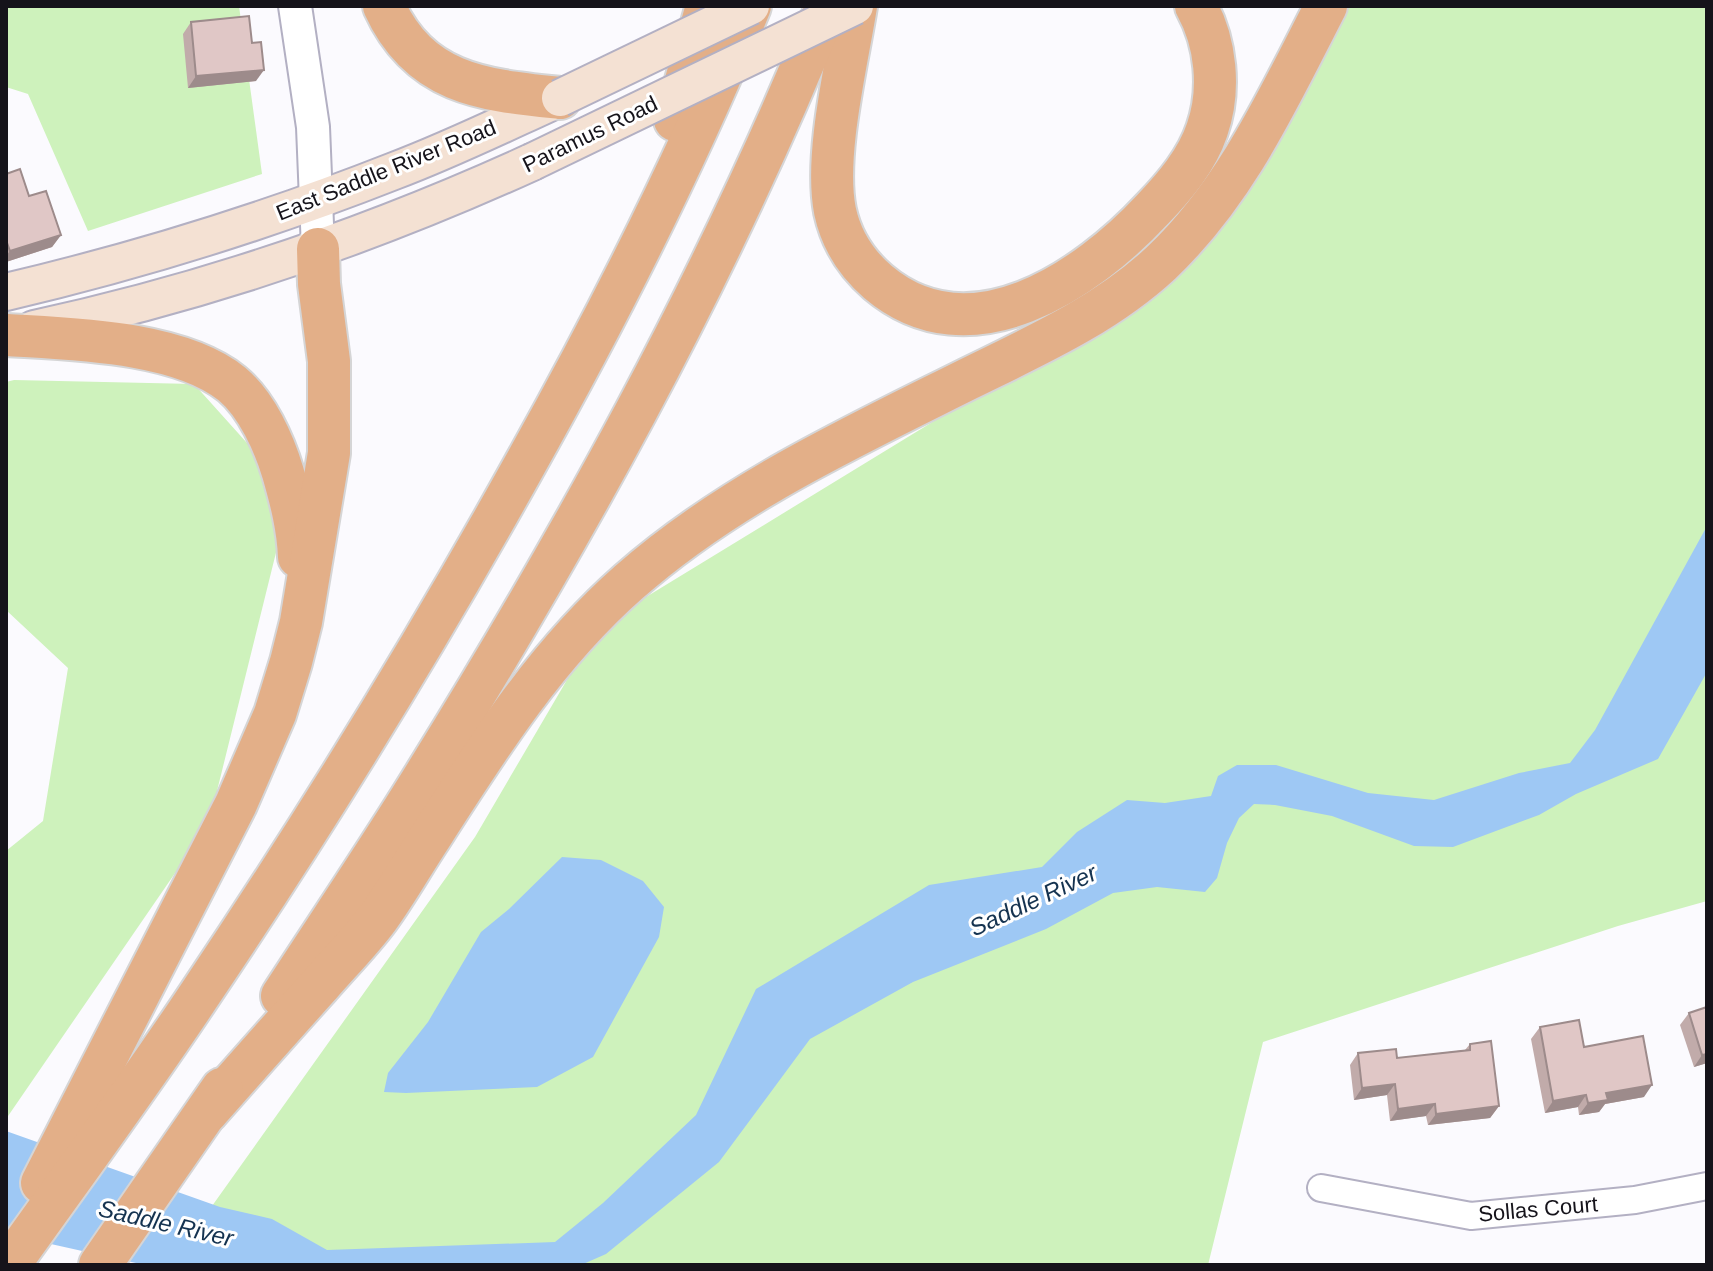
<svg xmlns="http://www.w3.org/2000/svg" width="1713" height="1271" font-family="Helvetica,sans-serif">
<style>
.green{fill:#cef2bc}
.water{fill:#9ec8f4}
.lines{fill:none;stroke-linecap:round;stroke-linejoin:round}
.minor-casing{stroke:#b3b0c3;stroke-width:30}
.tertiary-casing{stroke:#b3b0c3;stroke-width:36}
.secondary-casing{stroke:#b3b0c3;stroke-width:40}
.trunk-casing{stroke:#d5d5d6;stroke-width:46}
.minor{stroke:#fff;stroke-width:26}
.tertiary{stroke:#fff;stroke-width:32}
.secondary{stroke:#f4e1d3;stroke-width:36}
.trunk{stroke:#e3af88;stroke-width:42}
.secondary-bridge-casing{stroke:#b3b0c3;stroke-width:40;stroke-linecap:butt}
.secondary-bridge{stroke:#f4e1d3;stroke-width:36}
.wall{fill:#c1abaa}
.shaded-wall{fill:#9d8b8b}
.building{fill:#e0c7c6;stroke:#9d8b8b;stroke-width:2}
.labels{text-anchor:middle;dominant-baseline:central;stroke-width:6;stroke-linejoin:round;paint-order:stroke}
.street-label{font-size:22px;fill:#15131a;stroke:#fff}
.water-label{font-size:24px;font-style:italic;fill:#153350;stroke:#fff}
</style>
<rect width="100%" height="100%" fill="#fbfafe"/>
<g class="green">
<path d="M6,6H239L262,174L88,231L28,94L6,87Z"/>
<path d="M1338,6H1707V901L1618,926L1263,1042L1208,1265H170L475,837L602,620L628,608L1188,266Z"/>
<path d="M14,380L194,384L291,492L217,791L237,783L6,1119V851L43,821L68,668L6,610V382Z"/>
</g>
<g class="water">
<path d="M1707,526V672L1658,759L1576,794L1539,815L1453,847L1414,846L1332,816L1275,805L1254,804L1239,818L1227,843L1217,878L1205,892L1157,887L1113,893L1046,929L913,982L810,1039L719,1162L606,1254L581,1265H145L6,1234V1131L220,1207L272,1219L327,1250L555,1242L603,1203L696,1115L756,989L929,885L1042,867L1077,832L1127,800L1165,803L1211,796L1218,776L1237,765H1276L1368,793L1434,800L1519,773L1570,763L1595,730Z"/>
<path d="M562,857L601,860L643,881L664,907L659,937L593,1057L537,1087L406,1093L384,1092L388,1073L428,1022L481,932L509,909Z"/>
</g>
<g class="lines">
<defs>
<path id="minor" d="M1321,1188L1471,1216L1635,1200L1707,1186"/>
<path id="tertiary" d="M295,6L313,127L318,249"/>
<g id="secondary">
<path d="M6,292C138,261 267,221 394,171C450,150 505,123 560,98"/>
<path d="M34,329C206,292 372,235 532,162"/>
</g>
<g id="trunk">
<path d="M384,6C420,85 484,90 560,98"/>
<path d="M856,6C847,63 824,155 835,211C841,239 856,263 878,282C970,360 1086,281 1153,209C1175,186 1197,160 1207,130C1221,90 1216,42 1196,6"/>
<path d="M675,120L707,6"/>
<path d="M7,335C72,339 179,341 232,384C257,405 274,443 283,473C291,501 298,528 299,557"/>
<path d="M282,996C325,930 369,865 411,798C569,545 715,283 827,6"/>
<path d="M207,1112C245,1069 282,1027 320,985C339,963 361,941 378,918C397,892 413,863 431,836C489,745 547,654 629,582C729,494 850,438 968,379C1035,346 1105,315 1161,263C1237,191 1279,97 1326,6"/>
<path d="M42,1183L236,804L275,714L291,662L301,622L329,453V361L319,284L318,249"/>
<path d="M9,1265C73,1175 139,1086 200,994C315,823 423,648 523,468C607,318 685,165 750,6"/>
<path d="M100,1265L222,1089"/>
</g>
</defs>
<use href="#minor" class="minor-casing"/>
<use href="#tertiary" class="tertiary-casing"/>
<use href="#secondary" class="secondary-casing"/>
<use href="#trunk" class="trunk-casing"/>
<use href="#minor" class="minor"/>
<use href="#tertiary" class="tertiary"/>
<use href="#secondary" class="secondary"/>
<use href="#trunk" class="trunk"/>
<defs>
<g id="secondary-bridge">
<path d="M560,98L751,6"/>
<path d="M532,162L855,6"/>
</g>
</defs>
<use href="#secondary-bridge" class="secondary-bridge-casing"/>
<use href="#secondary-bridge" class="secondary-bridge"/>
</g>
<g class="wall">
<path d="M191,22L252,43L256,81L188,88L183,34Z"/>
<path d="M6,174L29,196L61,235L52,247L6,262Z"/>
<path d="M1689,1013L1707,1063L1694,1067L1680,1025Z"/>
<path d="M1540,1027L1584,1047L1644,1097L1605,1104L1599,1112L1579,1115L1578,1107L1545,1113L1531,1039Z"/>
<path d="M1470,1044L1499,1106L1490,1118L1428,1125L1426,1116L1390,1121L1387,1095L1354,1100L1350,1065L1358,1053L1397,1058L1465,1050Z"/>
</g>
<g class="shaded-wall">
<path d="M264,70L256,81L188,88L196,76Z"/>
<path d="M61,235L52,247L6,262V256L10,251Z"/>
<path d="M1707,1054V1063L1694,1067L1702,1055Z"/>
<path d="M1395,1084L1387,1095L1354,1100L1362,1088Z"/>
<path d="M1652,1085L1644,1097L1605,1104L1599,1112L1579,1115L1588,1103L1606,1093Z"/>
<path d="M1586,1095L1578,1107L1545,1113L1553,1101Z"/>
<path d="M1435,1104L1426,1116L1390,1121L1398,1109Z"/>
<path d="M1499,1106L1490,1118L1428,1125L1436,1114Z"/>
</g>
<g class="building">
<path d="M249,16L252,43L261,42L264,70L196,76L191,22Z"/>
<path d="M20,169L29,196L46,191L61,235L10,251L6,240V174Z"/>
<path d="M1707,1007V1054L1702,1055L1689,1013Z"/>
<path d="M1579,1020L1584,1047L1643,1036L1652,1085L1606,1093L1608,1100L1588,1103L1586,1095L1553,1101L1540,1027Z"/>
<path d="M1491,1041L1499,1106L1436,1114L1435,1104L1398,1109L1395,1084L1362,1088L1358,1053L1396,1049L1397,1058L1470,1050V1044Z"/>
</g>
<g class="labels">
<g class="street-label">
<text transform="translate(590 134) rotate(-26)">Paramus Road</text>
<text transform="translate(386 170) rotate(-22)">East Saddle River Road</text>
<text transform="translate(1538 1209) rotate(-5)">Sollas Court</text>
</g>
<g class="water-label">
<text transform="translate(1033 900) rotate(-25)">Saddle River</text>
<text transform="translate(166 1223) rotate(13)">Saddle River</text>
</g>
</g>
<rect width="1713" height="1271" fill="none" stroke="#15131a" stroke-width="16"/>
</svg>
